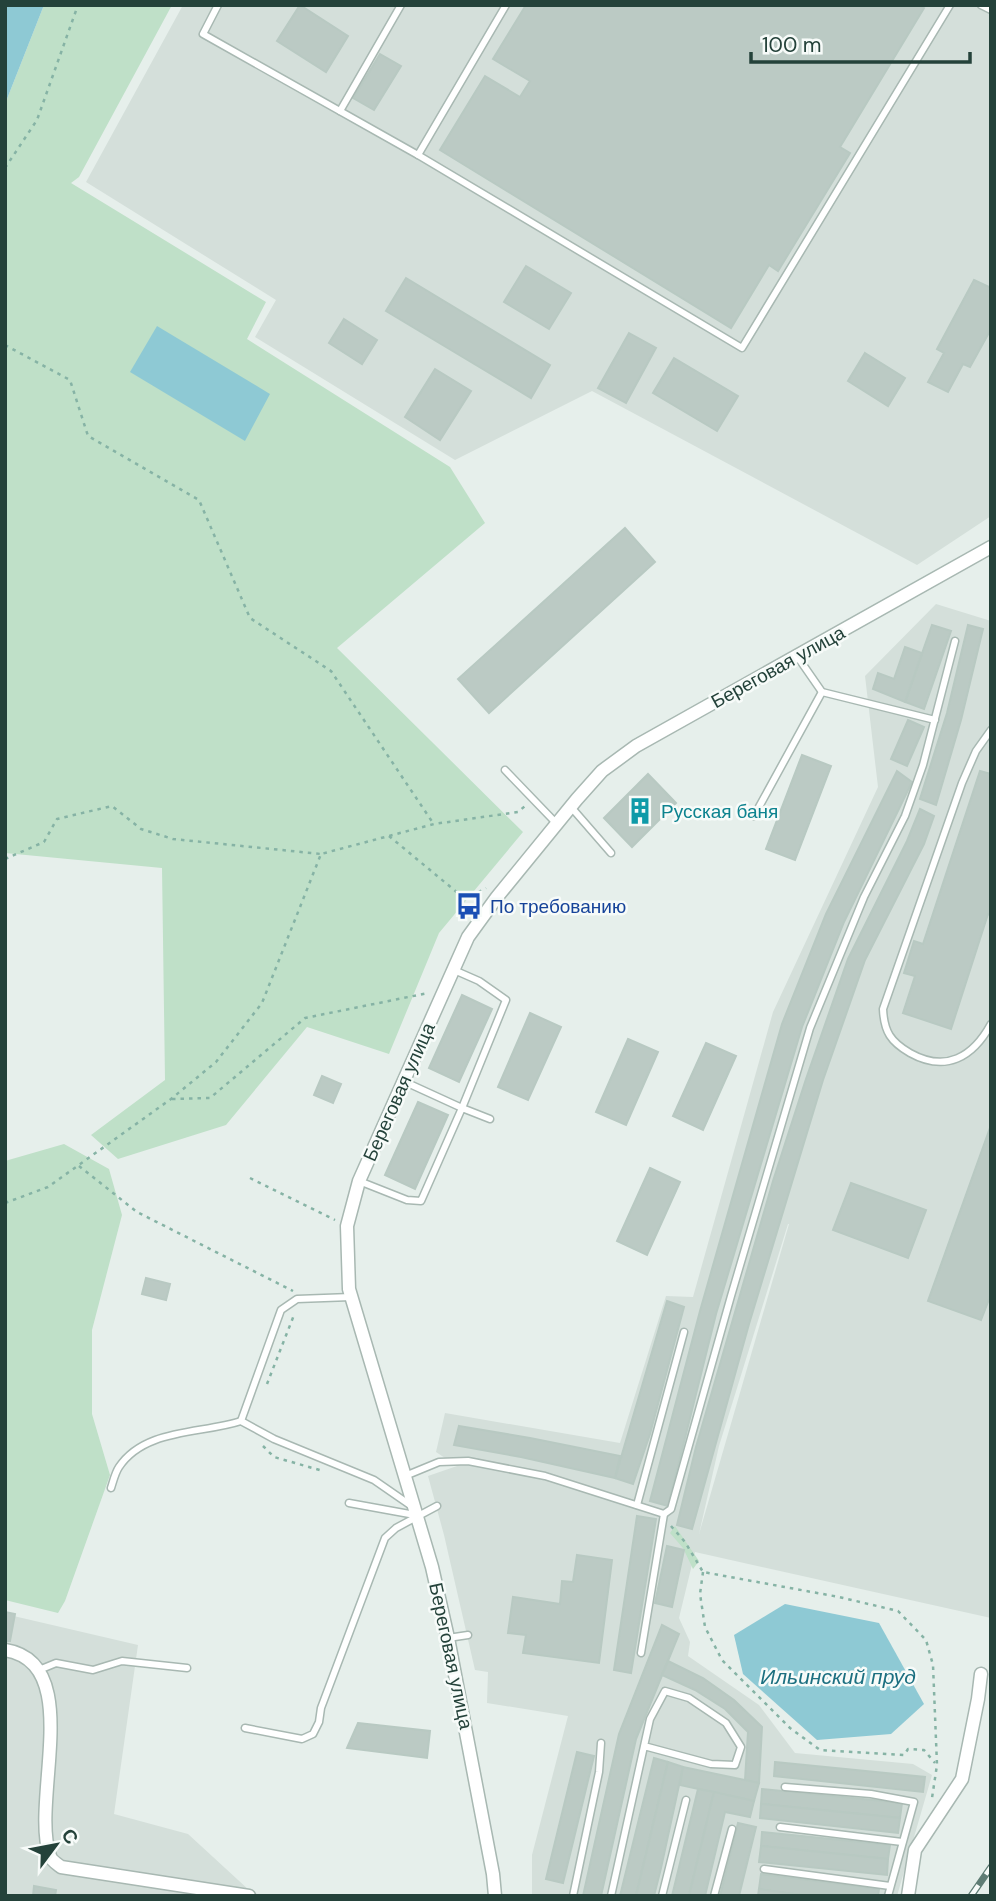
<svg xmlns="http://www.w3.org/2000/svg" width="996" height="1901" font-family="'DM Sans',sans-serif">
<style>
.built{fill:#d4dfda;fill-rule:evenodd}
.green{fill:#bfe0c8}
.water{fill:#8ec9d4}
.building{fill:#bbcac4;stroke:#b8c9c2;stroke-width:2}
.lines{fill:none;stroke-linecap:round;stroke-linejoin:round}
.service-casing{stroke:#a8b8b2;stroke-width:9}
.minor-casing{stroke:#a8b8b2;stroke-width:15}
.path{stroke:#86b3a5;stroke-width:2.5;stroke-dasharray:3.5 5;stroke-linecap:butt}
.service{stroke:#fff;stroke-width:6}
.minor{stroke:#fff;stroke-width:12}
.rail-casing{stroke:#5f7d75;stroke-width:7}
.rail{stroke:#f7fbf9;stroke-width:4.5;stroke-dasharray:13;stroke-linecap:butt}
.labels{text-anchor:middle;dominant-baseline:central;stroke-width:5;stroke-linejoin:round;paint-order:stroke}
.street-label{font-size:19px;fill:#24423a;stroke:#f7fbf9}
.culture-label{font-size:19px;fill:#0d838f;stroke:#f7fbf9;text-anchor:start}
.transit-label{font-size:19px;fill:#164399;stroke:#f7fbf9;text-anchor:start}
.water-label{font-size:21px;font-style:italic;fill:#1c6f80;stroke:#f7fbf9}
</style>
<rect width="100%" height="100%" fill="#e6efeb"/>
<g class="built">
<path d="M183,5H991V516L917,565L592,391L455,460L255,337L276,300L86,182Z"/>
<path d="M936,604L991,621V1618L695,1552L679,1618L690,1642L688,1656L759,1705L795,1753L913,1764L932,1775L897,1896H532V1855L568,1716L487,1703L488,1672L475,1670L444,1535L428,1476L457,1466L436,1452L445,1413L620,1443L666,1296L693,1297L773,1012L878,787L865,676ZM788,1224H789L699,1534L719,1446Z"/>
<path d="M5,1614L138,1645L114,1814L188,1834L250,1891V1896H5Z"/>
</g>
<g class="green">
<path d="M44,5H172L79,177L71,183L266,302L247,339L450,467L485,523L337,648L523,832L439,933L389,1054L307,1027L226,1125L118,1159L91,1135L165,1080L162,868L5,853V104Z"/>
<path d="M64,1144L109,1169L122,1215L92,1330V1414L110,1475L65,1601L58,1613L5,1600V1161Z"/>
<path d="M675,1526L699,1561L693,1569L683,1548L670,1533Z"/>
</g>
<g class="water">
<path d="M5,5H44L5,104Z"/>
<path d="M157,326L270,394L245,441L130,372Z"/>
<path d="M785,1604L879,1623L924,1704L891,1734L817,1740L743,1674L734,1635Z"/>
</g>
<g class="building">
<path d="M300,5L348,36L326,72L277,41Z"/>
<path d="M526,5H919L924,8L840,147L850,153L778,271L769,265L731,328L440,150L485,76L520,97L530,81L493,59Z"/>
<path d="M380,54L401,66L374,110L353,98Z"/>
<path d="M526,266L571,293L549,329L504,302Z"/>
<path d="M406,278L550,365L531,398L386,311Z"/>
<path d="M974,280L991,288V329L970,367L963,364L948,392L928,382L944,353L937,349Z"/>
<path d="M344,319L377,340L362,364L329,343Z"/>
<path d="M629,333L656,348L626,403L598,388Z"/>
<path d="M865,353L905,378L888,406L848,381Z"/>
<path d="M674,358L738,396L717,431L653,393Z"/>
<path d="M435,369L471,391L440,440L405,417Z"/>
<path d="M625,528L655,562L489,713L458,679Z"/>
<path d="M932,625L951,631L924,709L905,702Z"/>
<path d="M968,625L983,629L961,720L936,805L920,799L947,713Z"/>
<path d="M905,647L922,653L905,702L873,689L878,673L894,679Z"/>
<path d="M908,720L924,727L907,766L891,759Z"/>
<path d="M802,755L831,766L795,860L766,849Z"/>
<path d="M897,771L912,782L844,922L802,1027L716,1314L668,1506L650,1501L700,1311L782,1024L826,914Z"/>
<path d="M980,771L991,774V915L988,914L951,1029L903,1013L915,976L904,973L914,941L923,944Z"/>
<path d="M648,774L676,803L632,847L604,818Z"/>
<path d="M920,809L934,816L924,844L865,960L823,1080L749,1324L692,1529L677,1525L696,1447L773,1181L806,1079L848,959L907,841Z"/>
<path d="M462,995L492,1009L459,1082L429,1068Z"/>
<path d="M530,1013L561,1027L528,1100L498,1087Z"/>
<path d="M628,1039L658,1052L626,1125L596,1112Z"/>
<path d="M706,1043L736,1056L703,1130L673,1116Z"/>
<path d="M322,1076L341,1084L333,1103L314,1095Z"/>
<path d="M418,1102L448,1115L415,1189L385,1175Z"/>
<path d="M991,1125V1294L981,1320L928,1301Z"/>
<path d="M650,1168L680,1182L647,1255L617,1241Z"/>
<path d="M851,1183L926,1210L908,1258L833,1230Z"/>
<path d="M146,1278L170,1284L166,1300L142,1294Z"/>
<path d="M667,1301L684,1307L650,1434L633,1484L615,1478Z"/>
<path d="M459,1426L530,1438L620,1456L615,1478L521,1457L454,1445Z"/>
<path d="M637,1516L656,1519L631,1673L614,1670Z"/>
<path d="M667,1546L684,1550L672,1607L655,1603Z"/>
<path d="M577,1555L612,1560L599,1663L523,1653L526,1635L508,1633L513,1597L560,1604L562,1581L573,1582Z"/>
<path d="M5,1612L15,1614L10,1641H5Z"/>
<path d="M662,1625L679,1634L636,1739L601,1896H583L619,1734Z"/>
<path d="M668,1661L703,1678L734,1700L762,1727L759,1783L745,1780L748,1732L725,1709L695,1690L662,1675Z"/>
<path d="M358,1723L430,1731L427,1758L347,1748Z"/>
<path d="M577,1752L594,1756L563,1883L546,1879Z"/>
<path d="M654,1758L668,1762L636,1896H620Z"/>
<path d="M668,1762L683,1767L661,1868L654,1896H636Z"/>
<path d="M775,1762L925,1777L923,1792L774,1776Z"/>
<path d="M683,1767L759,1783L754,1801L680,1785Z"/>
<path d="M698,1789L714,1792L689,1896H672Z"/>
<path d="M762,1789L902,1803L900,1818L761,1804Z"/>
<path d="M714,1792L754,1801L750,1817L725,1812L705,1896H689Z"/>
<path d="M761,1804L900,1818L898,1833L760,1818Z"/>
<path d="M738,1823L756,1827L739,1896H720Z"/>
<path d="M762,1832L890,1845L888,1859L761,1846Z"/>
<path d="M761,1846L888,1859L887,1875L759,1862Z"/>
<path d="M761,1874L879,1889L878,1896H809L759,1889Z"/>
<path d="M34,1886L56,1890L55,1896H33Z"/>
<path d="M759,1889L809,1896H758Z"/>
</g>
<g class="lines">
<defs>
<g id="service">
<path d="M218,5L203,34L418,155"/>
<path d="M506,5L418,155L742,348L950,5"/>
<path d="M981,5L991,10"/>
<path d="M340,111L401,5"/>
<path d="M797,656L822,692L935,720"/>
<path d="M991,730L976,751L962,783L883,1009C884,1032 891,1042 910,1053C946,1073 973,1057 991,1024"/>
<path d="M505,770L557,824"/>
<path d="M571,807L611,853"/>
<path d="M754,816L822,692"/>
<path d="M403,1081L462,1108L506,1000L479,981L454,970"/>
<path d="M359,1181L407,1200L421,1201L462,1108L490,1119"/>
<path d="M241,1421L281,1310L297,1299L351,1297"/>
<path d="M405,1476L439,1462L468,1461L545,1476L664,1514L641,1653"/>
<path d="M111,1488C113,1482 115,1473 119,1467C145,1428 202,1434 241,1421L274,1439L374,1480L413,1507"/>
<path d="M349,1503L415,1515"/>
<path d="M637,1505L684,1332"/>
<path d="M664,1514L671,1509L731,1296L810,1028L864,897L905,816L923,765L955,641"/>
<path d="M448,1638L468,1635"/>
<path d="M39,1670L56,1663L93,1670L122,1661L187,1668"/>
<path d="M245,1728L302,1739L313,1734L319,1722L321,1708L385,1538L396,1528L437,1506"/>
<path d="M785,1787L871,1794L914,1802L888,1896"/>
<path d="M780,1827L902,1842"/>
<path d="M764,1869L890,1886"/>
<path d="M573,1896L599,1772L601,1743"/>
<path d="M611,1896L650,1719L665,1691L689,1698L726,1723L741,1747L735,1765L711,1764L644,1746"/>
<path d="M662,1896L686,1800"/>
<path d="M714,1896L732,1829"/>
</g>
<g id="minor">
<path d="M5,1650C86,1663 30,1801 50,1856C51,1860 57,1864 61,1867L249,1896"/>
<path d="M495,1896L493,1874L448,1638L432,1567L349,1289L347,1226L359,1181L468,937L497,897L577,799L602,771L636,746L991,547"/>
<path d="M908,1896L915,1850L962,1779L978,1699L981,1674"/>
</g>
</defs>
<use href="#service" class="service-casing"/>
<use href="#minor" class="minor-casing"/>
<g class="path">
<path d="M5,168L37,120L78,5"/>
<path d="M5,345L70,380L88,436L199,500L250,618L331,671L433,823"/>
<path d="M389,836L459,894L477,893L486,888"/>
<path d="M5,859L44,842L57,819L112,806L141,829L173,839L321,854"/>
<path d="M172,1099L210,1098L305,1018L428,993"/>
<path d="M79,1166L137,1212L293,1291"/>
<path d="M250,1178L335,1220"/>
<path d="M5,1203L48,1187L171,1099L216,1062L262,1003L321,854L434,824L518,812L525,806"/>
<path d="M267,1384L294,1315"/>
<path d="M263,1446L274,1457L323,1471"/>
<path d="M671,1526L685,1542L703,1572L839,1597L898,1611L926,1640L933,1665L937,1765L932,1798"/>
<path d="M703,1572L700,1594L705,1627L722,1660L790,1728L820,1750L904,1755L908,1749L924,1750L935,1763"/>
</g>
<use href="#service" class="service"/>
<use href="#minor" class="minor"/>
<defs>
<path id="rail" d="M971,1896L991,1867"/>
</defs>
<use href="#rail" class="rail-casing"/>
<use href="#rail" class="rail"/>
</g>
<defs>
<symbol id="building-bare" viewBox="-9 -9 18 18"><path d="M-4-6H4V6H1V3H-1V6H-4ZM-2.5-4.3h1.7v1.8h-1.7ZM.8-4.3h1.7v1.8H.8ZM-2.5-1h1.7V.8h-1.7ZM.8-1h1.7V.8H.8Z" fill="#0f9aa8" stroke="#f7fbf9" stroke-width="2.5" paint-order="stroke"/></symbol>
<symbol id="bus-bare" viewBox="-9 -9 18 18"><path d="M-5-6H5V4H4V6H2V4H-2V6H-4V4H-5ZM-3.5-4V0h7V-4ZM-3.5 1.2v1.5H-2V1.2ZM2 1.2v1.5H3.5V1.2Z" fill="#1a4fb4" stroke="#f7fbf9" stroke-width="2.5" paint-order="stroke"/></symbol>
</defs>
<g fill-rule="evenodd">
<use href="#building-bare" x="621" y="792" width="38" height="38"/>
<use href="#bus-bare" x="450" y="887" width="38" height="38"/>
</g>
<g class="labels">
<g class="street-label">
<text transform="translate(778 667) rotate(-29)">Береговая улица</text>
<text transform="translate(399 1092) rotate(-66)">Береговая улица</text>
<text transform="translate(451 1656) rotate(78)">Береговая улица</text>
</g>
<g class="culture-label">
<text x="661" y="811">Русская баня</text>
</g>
<g class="transit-label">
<text x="490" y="906">По требованию</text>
</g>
<g class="water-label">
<text x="838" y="1677">Ильинский пруд</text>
</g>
</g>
<rect width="996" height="1901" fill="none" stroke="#24423a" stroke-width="14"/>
<g transform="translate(56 1845) rotate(58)" stroke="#f7fbf9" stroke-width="5" paint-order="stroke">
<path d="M0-5L12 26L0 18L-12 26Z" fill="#24423a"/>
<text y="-10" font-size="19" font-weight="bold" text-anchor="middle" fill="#24423a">С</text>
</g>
<path d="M751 52v10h219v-10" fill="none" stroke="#24423a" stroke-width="3.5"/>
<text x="762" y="52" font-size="21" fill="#24423a" stroke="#f7fbf9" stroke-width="5" paint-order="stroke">100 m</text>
</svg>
